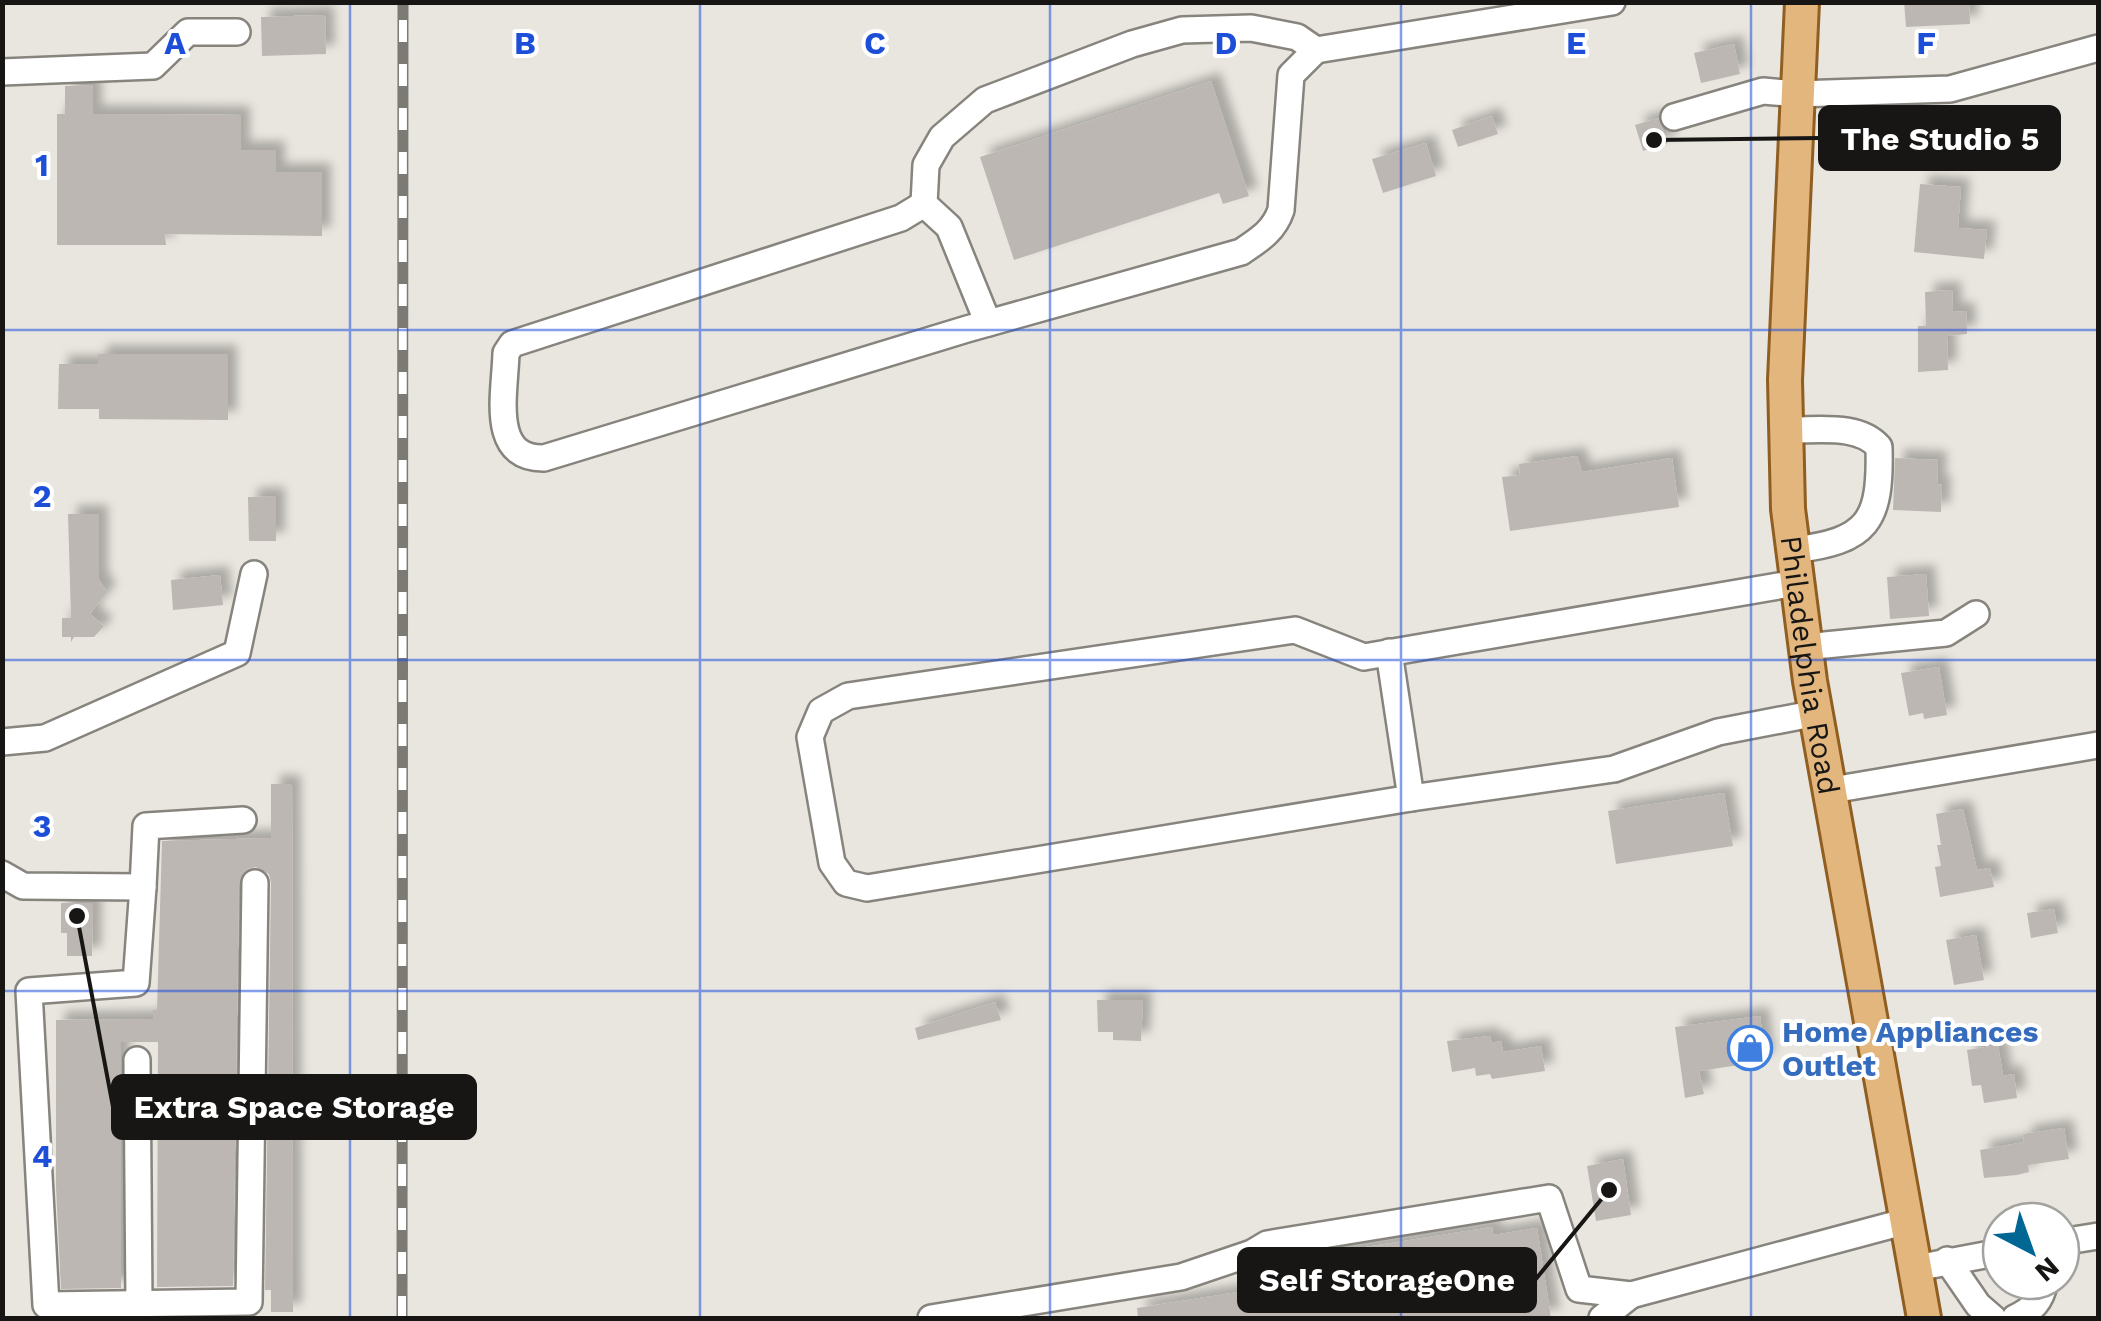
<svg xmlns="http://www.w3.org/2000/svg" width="2101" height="1321" font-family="'Work Sans',sans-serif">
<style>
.building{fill:#bdb7b3;filter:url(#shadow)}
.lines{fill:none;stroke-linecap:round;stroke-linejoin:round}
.minor-casing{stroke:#86847d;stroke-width:30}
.major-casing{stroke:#905e21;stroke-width:38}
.minor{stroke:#fff;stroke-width:25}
.major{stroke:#e3b67e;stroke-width:32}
.rail-casing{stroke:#7c7a75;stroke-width:11}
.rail{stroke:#fff;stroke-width:8;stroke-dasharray:22;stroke-linecap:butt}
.grid{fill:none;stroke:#1d4ed8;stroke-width:2.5;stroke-opacity:0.55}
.labels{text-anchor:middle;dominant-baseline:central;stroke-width:8;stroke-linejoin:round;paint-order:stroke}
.street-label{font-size:30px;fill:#171614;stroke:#fff}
.shop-label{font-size:30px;font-weight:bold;fill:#366cbe;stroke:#fff;text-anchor:start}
.grid-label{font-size:32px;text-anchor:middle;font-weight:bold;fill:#1d4ed8;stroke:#fff;stroke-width:8;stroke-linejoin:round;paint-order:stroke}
.leader{fill:none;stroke:#171614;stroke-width:4}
.callout-dot{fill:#171614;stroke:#fff;stroke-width:4}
.callout{fill:#171614;stroke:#171614;stroke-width:4}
.callout-label{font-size:32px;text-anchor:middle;font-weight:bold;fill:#fff}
</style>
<defs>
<filter id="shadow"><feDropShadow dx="9" dy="-9" stdDeviation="5" flood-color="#0004"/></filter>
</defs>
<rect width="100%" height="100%" fill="#e9e6df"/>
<g class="building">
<path d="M1904,2H1969L1970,24L1906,27Z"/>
<path d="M325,15L326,54L262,56L261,17Z"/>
<path d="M1734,44L1740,74L1701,83L1694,53Z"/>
<path d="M1211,81L1249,196L1223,204L1219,193L1014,260L980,157Z"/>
<path d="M93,85V114L241,115V150H276V172H322V236L165,234L166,245H57V114H65V86Z"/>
<path d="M1492,116L1498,134L1458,147L1452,130Z"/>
<path d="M1658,118L1668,143L1643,151L1635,125Z"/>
<path d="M1426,143L1436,176L1383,193L1372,159Z"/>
<path d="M1920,184L1961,187L1958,228L1987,230L1984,259L1914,252Z"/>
<path d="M1952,290L1953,312L1966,311L1967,334L1947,336L1948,370L1918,372V326H1926L1925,292Z"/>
<path d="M98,354H228V420L99,419V409H58L59,364H98Z"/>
<path d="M1577,456L1582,472L1672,458L1679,507L1510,531L1502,477L1520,475L1519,464Z"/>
<path d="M1895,458L1938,460L1937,484L1942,485L1941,512L1893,510Z"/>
<path d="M276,496V541H249L248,497Z"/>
<path d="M68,514H99V580L107,592L90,614L104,626L94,637H74L71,642V637H62V618H71Z"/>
<path d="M1926,574L1929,616L1890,619L1887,577Z"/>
<path d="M220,575L223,605L173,610L171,580Z"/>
<path d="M1939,667L1947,715L1924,719L1923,713L1909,716L1901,673Z"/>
<path d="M271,784H292L293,1312H271V1290H265L271,883L269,874L256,867L246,869L239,883L233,1286L157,1287L158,1042H121V1288L61,1289L56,1188V1020L153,1019V1010H157L162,841L271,838Z"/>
<path d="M1724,793L1733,846L1616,864L1608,811Z"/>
<path d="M1963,809L1977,870L1990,868L1994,887L1940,897L1935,867L1941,866L1937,845H1941L1936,814Z"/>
<path d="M61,903H93L92,956H67V933H61Z"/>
<path d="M2054,909L2058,933L2031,938L2027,913Z"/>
<path d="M1976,935L1984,980L1954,985L1946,940Z"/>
<path d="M1097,1000H1143L1141,1041L1113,1040V1032H1098Z"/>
<path d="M995,1002L1001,1020L918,1040L915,1028Z"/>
<path d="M1760,1016L1766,1061L1699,1071L1704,1094L1685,1098L1675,1027Z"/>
<path d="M1490,1036L1492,1043L1501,1041L1503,1052L1541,1046L1545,1071L1492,1079L1490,1074L1476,1076L1475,1068L1452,1072L1447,1041Z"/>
<path d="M1998,1045L2003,1076L2014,1074L2017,1098L1984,1103L1981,1085L1972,1086L1967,1050Z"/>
<path d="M2064,1128L2069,1159L2028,1165L2029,1172L2017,1175L1984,1178L1980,1150L2024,1142L2023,1134Z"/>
<path d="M1623,1159L1631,1215L1596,1221L1587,1166Z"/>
<path d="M1492,1227L1493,1235L1537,1228L1551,1318H1138L1137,1308L1276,1286L1272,1262Z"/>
</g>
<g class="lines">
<defs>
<g id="minor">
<path d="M2,72L153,66L188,32H237"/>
<path d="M1674,117L1763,91L1797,94L1950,89L2098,48"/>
<path d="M924,204L901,218L512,344L506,353C505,393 489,459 544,458L967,329L1241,252C1259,240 1274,231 1281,210L1291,75L1316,50"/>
<path d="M988,323L949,227L924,204L926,165L942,137L985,100L1132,44L1182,30L1251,28L1297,37L1316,50L1612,2"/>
<path d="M1786,430C1817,431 1858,423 1879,447C1881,522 1868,541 1793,550"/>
<path d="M1796,583L1364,657L1295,630L848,696L821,711L810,737L832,863L846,883L867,888L1411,798L1614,769L1718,732L1817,713"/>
<path d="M1805,647L1946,633L1976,614"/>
<path d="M1389,652L1411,798"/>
<path d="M2,742L45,738L237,653L254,574"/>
<path d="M1832,790L2098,745"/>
<path d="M2,874L23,886L143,887L146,826L243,820"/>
<path d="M143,887L136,983L29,991L46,1305L249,1302L255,883"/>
<path d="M137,1060L139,1304"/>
<path d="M2061,1242L2098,1236"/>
<path d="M1947,1260L1978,1305L1993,1318"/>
<path d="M1916,1268L2001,1252"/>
<path d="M931,1318L1181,1277L1252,1253L1267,1244L1549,1198L1579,1289L1631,1295L1907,1221"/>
<path d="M1602,1318L1631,1295"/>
<path d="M2015,1318C2033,1309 2041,1302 2045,1281"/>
</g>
<g id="major">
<path id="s1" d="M1802,2L1785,380L1788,509L1810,681L1924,1318"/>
</g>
</defs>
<use href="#minor" class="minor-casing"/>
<use href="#major" class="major-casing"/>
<use href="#minor" class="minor"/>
<use href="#major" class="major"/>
<defs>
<path id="rail" d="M402,1318L403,2"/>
</defs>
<use href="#rail" class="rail-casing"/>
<use href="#rail" class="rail"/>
</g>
<path class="grid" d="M350,2V1318M700,2V1318M1050,2V1318M1401,2V1318M1751,2V1318M2,330H2098M2,660H2098M2,991H2098"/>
<defs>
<symbol id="shop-ring" viewBox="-11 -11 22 22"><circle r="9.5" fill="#fff" stroke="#3f7fe0" stroke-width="1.5"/><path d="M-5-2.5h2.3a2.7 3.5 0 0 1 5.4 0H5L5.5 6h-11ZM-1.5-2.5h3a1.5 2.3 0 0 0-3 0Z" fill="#3f7fe0"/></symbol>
</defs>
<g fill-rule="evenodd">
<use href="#shop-ring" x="1725" y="1023" width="50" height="50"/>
</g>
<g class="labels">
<g class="street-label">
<text stroke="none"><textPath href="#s1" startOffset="665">Philadelphia Road</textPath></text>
</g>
<g class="shop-label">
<text x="1782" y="1031">Home Appliances<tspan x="1782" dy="34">Outlet</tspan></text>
</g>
</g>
<g class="grid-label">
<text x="175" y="54">A</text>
<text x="525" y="54">B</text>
<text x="875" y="54">C</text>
<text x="1226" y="54">D</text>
<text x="1576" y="54">E</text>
<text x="1926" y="54">F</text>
<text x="42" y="176">1</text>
<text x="42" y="507">2</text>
<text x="42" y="837">3</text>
<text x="42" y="1167">4</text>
</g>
<path class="leader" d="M1654 140L1820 138M77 916L113 1107M1609 1190L1535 1280"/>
<g class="callout-dot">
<circle cx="1654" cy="140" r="10"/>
<circle cx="77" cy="916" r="10"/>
<circle cx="1609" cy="1190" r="10"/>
</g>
<g class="callout">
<rect x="1820" y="107" width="239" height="62" rx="10"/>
<rect x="113" y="1076" width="362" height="62" rx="10"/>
<rect x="1239" y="1249" width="296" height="62" rx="10"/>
</g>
<g class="callout-label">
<text x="1940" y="150">The Studio 5</text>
<text x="294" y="1118">Extra Space Storage</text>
<text x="1387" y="1291">Self StorageOne</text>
</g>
<rect width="2101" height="1321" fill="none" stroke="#171614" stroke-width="10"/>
<g transform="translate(2031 1251) rotate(139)"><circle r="48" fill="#ffffff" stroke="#a2a2a1" stroke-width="2.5"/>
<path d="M0-8L18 38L0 25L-18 38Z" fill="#006795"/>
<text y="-15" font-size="28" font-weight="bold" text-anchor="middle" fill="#171614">N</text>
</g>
</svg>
